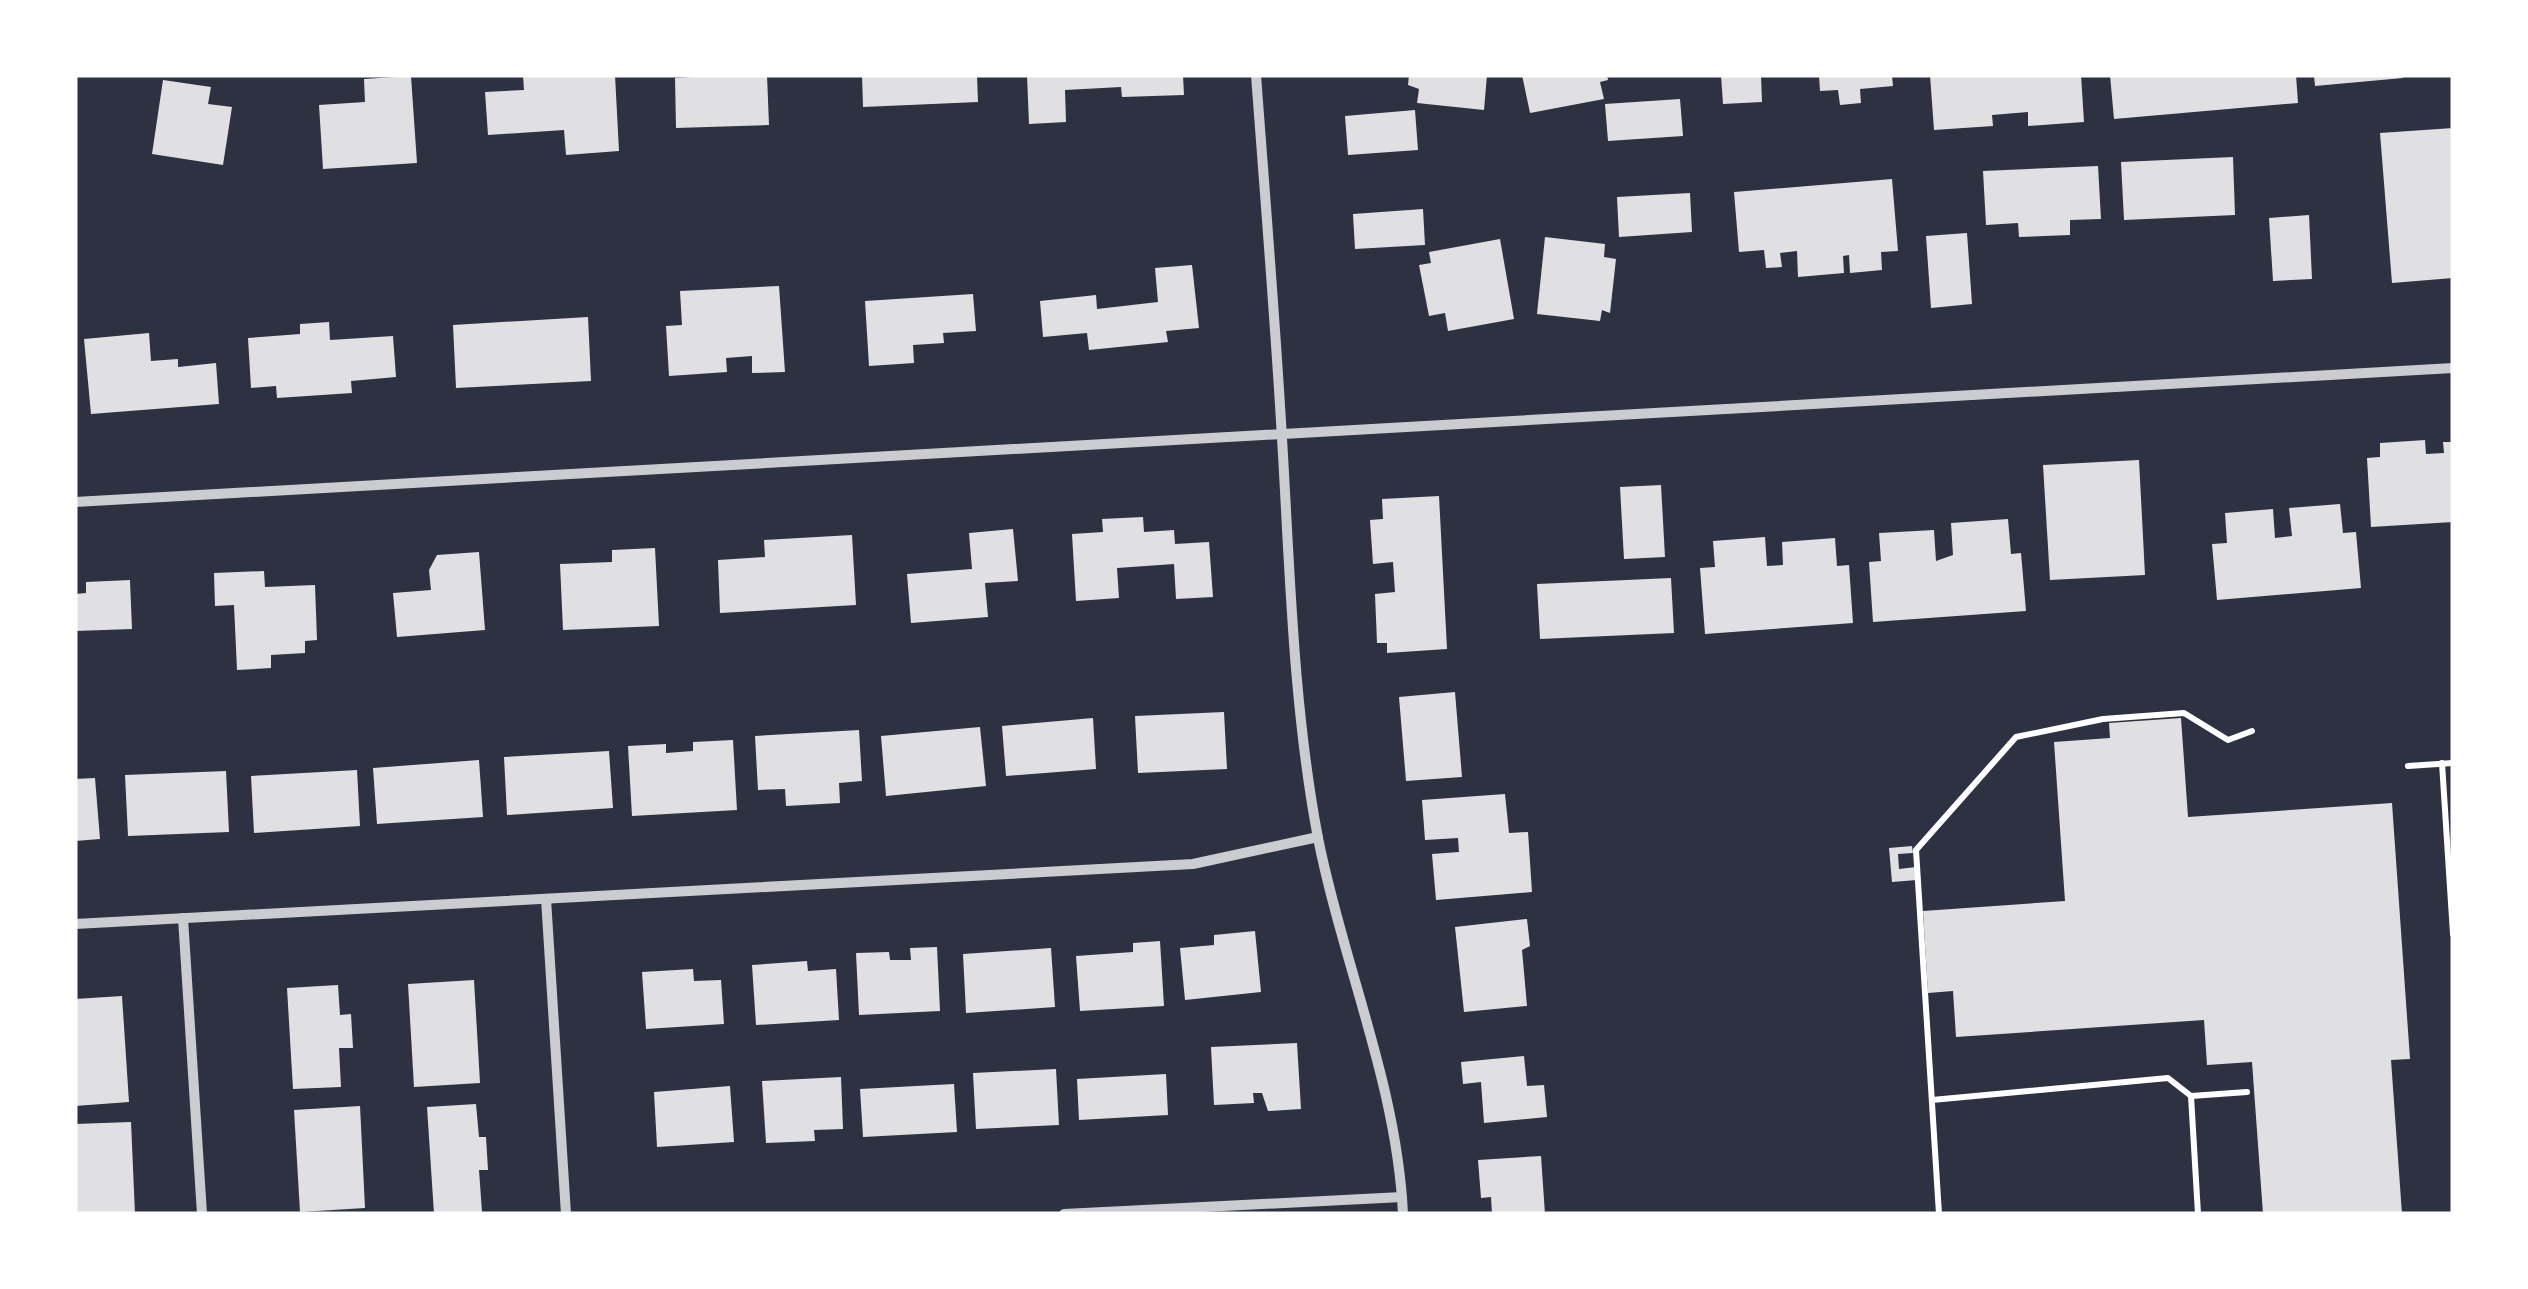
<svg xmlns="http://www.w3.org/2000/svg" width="2528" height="1289" font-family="Bitter,serif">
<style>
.building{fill:#e0e0e3}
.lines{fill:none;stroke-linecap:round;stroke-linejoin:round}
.path{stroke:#fff;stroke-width:6}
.minor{stroke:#caccd0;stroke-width:10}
</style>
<rect width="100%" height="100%" fill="#2d3142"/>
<g class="building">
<path d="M523,75H615L619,151L566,155L564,130L488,135L485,92L524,90Z"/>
<path d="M723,75H767L769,125L676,128L675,78Z"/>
<path d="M862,75H977L978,102L863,107Z"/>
<path d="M1027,75H1183L1184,95L1122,97L1121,87L1065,90L1066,122L1029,124Z"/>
<path d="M1409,75H1487L1484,110L1417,103L1419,89L1408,85Z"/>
<path d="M1522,75H1607L1608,80L1600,82L1604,99L1530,113Z"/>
<path d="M1721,75H1761L1762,102L1723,104Z"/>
<path d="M1819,75H1892L1893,86L1860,89L1861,103L1840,105L1838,90L1820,91Z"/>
<path d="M1930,75H2081L2084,122L2028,126V112L1992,115L1993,126L1934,130Z"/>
<path d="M2110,75H2296L2298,103L2114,119Z"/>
<path d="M2314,75H2402L2403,78L2315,86Z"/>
<path d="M411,76L417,163L323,169L319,105L365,102L364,79Z"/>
<path d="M163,80L211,87L208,104L232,107L223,165L152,154Z"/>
<path d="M1680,99L1683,136L1608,141L1605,104Z"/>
<path d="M1415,110L1418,150L1348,155L1345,116Z"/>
<path d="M2453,128V278L2392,283L2380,133Z"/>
<path d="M2233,157L2235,215L2124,220L2121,162Z"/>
<path d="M2098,166L2101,219L2070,220V235L2019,237L2018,223L1986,225L1983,171Z"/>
<path d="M1892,179L1898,251L1881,252L1882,270L1850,273L1849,255L1843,256L1844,273L1798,277L1797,251L1780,253L1782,267L1766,268L1764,250L1739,252L1734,192Z"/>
<path d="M1690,193L1692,232L1619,237L1617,197Z"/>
<path d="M1423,209L1425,245L1355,249L1353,214Z"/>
<path d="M2309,215L2312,279L2273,281L2269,218Z"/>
<path d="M1967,233L1972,304L1931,308L1926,236Z"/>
<path d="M1545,237L1605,244L1604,257L1616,259L1610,313L1602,310L1600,321L1537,314Z"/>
<path d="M1500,239L1514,319L1448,331L1445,313L1429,316L1419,265L1431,263L1429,252Z"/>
<path d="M1192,265L1199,328L1166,331L1168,342L1089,350L1087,333L1043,337L1040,301L1096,295L1097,309L1158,302L1155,268Z"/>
<path d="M779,286L785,372L752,373V356L726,358L727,372L669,376L666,326L682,325L680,291Z"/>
<path d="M973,294L976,331L943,333L944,343L913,345L914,363L869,366L865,301Z"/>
<path d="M588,317L591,381L456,388L453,325Z"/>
<path d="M329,322L330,340L393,336L396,377L351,381L352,393L277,398L276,386L251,388L248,338L300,334V324Z"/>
<path d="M149,333L151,361L178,359V367L216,363L219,404L91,414L84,339Z"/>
<path d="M2425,440L2426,454L2444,453L2443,442H2453V522L2371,527L2367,458L2380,457V443Z"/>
<path d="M2139,460L2145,575L2050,580L2043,465Z"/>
<path d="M1661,485L1665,557L1624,559L1620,487Z"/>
<path d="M1439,496L1447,649L1387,653V643H1377L1375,594L1395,592L1393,562L1373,564L1370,520L1383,519L1382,499Z"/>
<path d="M2340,504L2343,533L2356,532L2361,588L2217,600L2212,544L2227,543L2225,513L2273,509L2275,538L2292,536L2289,508Z"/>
<path d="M1143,517L1144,532L1174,530L1175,544L1209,542L1213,597L1176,599L1174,564L1117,568L1119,598L1076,601L1072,534L1103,532L1102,519Z"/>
<path d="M2008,519L2011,554L2021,553L2026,611L1873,622L1869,562L1881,561L1879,533L1934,530L1936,561L1953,555L1951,523Z"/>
<path d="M1013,529L1018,581L985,583L988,617L911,623L907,574L972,569L969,533Z"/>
<path d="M852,535L856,605L720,613L718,560L765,557L764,540Z"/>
<path d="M1765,537L1767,566L1783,565L1782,542L1835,538L1837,566L1849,565L1853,623L1705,634L1700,568L1715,567L1713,541Z"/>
<path d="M655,548L659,626L563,630L560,564L612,562V550Z"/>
<path d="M479,552L485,630L397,637L393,593L431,590L429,570L437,555Z"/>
<path d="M264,571L265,587L315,585L317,640L305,641V653L271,655V668L237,670L234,605L215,606L214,573Z"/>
<path d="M1671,578L1674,633L1540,639L1537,584Z"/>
<path d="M130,580L132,629L75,631V594L86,593V582Z"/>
<path d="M1455,692L1462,777L1406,781L1399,697Z"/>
<path d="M1224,712L1227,769L1138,773L1135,716Z"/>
<path d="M1093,718L1096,769L1006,776L1002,726Z"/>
<path d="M2181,718L2188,817L2392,803L2410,1059L2391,1060L2402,1214H2263L2252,1062L2207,1065L2204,1020L1956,1037L1953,991L1928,993L1923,911L2065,901L2054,742L2110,738L2109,723Z"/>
<path d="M980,727L986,786L886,796L881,736Z"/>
<path d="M859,730L862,781L839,783L840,803L786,806L785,789L758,790L755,736Z"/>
<path d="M733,740L737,810L632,816L628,746L666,744V753L693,751V742Z"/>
<path d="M609,751L613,808L507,815L504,757Z"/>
<path d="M479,760L483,817L377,824L373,768Z"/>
<path d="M357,770L360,826L254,833L251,776Z"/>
<path d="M226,771L229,832L128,836L125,775Z"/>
<path d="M95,778L100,839L75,841V779Z"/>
<path d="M1505,794L1509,833L1528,832L1532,892L1436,900L1432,854L1459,852L1458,838L1425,840L1422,800Z"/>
<path d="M1912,846L1913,853L1898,854L1899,869L1916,867L1917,880L1892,882L1889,848Z"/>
<path d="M1527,919L1530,946L1522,950L1527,1006L1464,1012L1455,927Z"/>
<path d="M1255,931L1261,992L1185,1000L1180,948L1214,945V935Z"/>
<path d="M1160,941L1164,1006L1080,1011L1076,956L1133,952V943Z"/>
<path d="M937,947L940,1011L859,1015L856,953L889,952L890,960H911L910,948Z"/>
<path d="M1051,948L1055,1007L966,1013L963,954Z"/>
<path d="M807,961L808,971L836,969L839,1020L756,1025L752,965Z"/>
<path d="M693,969L694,981L721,980L724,1024L646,1029L642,972Z"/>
<path d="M474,980L480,1083L414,1087L408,984Z"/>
<path d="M338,985L340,1015L351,1014L353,1048H339L341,1087L293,1089L287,988Z"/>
<path d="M122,996L129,1102L75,1106V999Z"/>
<path d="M1297,1043L1301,1109L1268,1111L1262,1093H1253L1254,1103L1214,1105L1211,1047Z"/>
<path d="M1524,1056L1527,1086L1544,1085L1547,1117L1484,1123L1481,1082L1463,1084L1461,1062Z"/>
<path d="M1056,1069L1059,1125L976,1129L973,1073Z"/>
<path d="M1166,1074L1168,1115L1079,1120L1077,1079Z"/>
<path d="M841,1077L843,1129L814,1130L815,1141L766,1143L762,1081Z"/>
<path d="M954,1084L957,1132L863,1137L860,1089Z"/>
<path d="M730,1086L734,1142L657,1147L654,1092Z"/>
<path d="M476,1104L479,1137H486L488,1170H479L482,1212L434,1214L427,1107Z"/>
<path d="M360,1106L365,1208L300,1212L294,1110Z"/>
<path d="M131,1122L135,1214H76L75,1124Z"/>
<path d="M1541,1156L1545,1214H1492L1491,1197L1481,1198L1478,1160Z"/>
</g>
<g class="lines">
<g class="path">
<path d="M2442,763L2453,934"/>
<path d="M2408,766L2453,763"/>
<path d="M2191,1096L2198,1214"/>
<path d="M1932,1100L2168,1078L2191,1096L2247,1092"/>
<path d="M1939,1214L1916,850L2016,737L2103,719L2184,713L2228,740L2252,731"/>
</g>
<g class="minor">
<path d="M1256,75C1265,196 1275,317 1282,438C1290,571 1293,706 1318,838C1343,964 1397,1085 1403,1214"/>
<path d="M75,502L2453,368"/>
<path d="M546,899L566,1214"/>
<path d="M183,918L202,1214"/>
<path d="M75,924L1193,864L1318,837"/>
<path d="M1064,1214L1402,1197"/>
</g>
</g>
<rect width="2528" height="1289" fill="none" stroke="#ffffff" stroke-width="155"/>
</svg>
